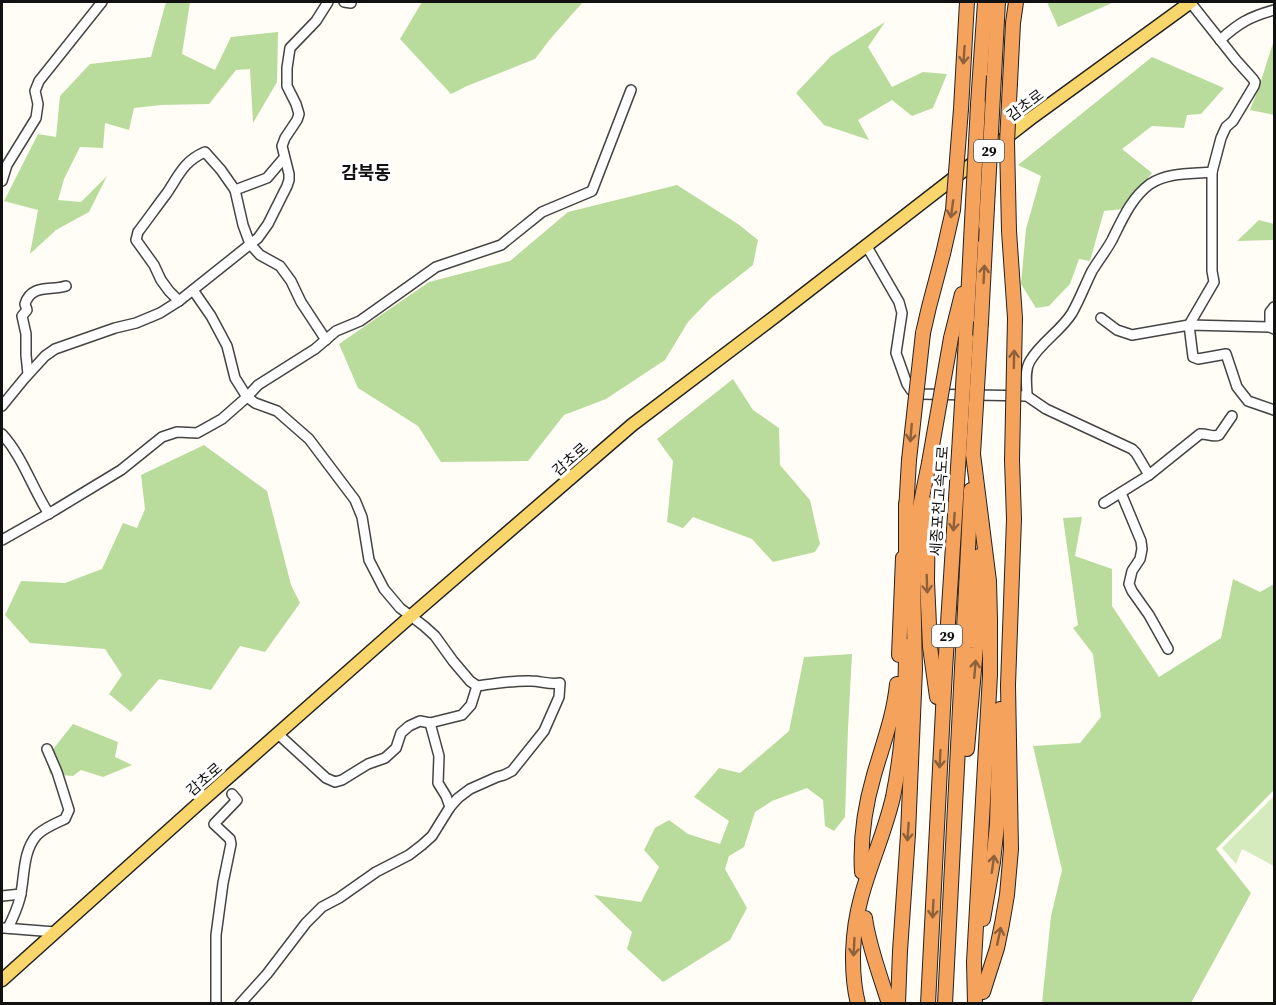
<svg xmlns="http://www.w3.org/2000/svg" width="1276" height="1005" font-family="'Source Serif 4','Noto Sans KR',serif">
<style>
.green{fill:#d5ebbd}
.forest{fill:#b9dc9c}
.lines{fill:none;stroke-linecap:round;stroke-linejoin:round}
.minor-casing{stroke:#444;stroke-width:12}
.major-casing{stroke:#222;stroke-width:15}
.highway-casing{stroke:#222;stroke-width:16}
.minor{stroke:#fff;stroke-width:9}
.major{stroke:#f9d66b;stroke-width:12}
.highway{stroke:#f5a25d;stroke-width:14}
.highway-bridge-casing{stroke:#222;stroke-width:16;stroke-linecap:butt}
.highway-bridge{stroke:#f5a25d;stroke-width:14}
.oneway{stroke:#8e613b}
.labels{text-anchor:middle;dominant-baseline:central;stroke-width:6;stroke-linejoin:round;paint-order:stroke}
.shield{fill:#fff;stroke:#585858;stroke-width:1.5}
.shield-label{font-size:14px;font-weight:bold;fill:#111}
.street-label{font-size:15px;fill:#111;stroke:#fff}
.quarter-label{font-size:18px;font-weight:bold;fill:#111;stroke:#fff}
</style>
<rect width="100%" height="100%" fill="#fffdf5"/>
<path class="green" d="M1274,796V866L1242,849L1236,864L1222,848Z"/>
<g class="forest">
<path d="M166,2H190L182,54L215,70L231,37L278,32L277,82L253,123L250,69L236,70L209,104L161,105L134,108L129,130L105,123L103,148L80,147L64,179L58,200L81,202L107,176L89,212L56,230L30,254L38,210L4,201L38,134L56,137L60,96L90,64L151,57Z"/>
<path d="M422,2H583L551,38L535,59L467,86L451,94L400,39Z"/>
<path d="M1047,2H1114L1058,27Z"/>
<path d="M885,22L868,47L892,87L923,72L947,74L933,108L912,116L892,100L858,120L869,140L824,125L796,93L831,56Z"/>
<path d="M1274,40V115L1250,110L1260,84Z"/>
<path d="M1152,57L1224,88L1201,114L1187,115L1184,128L1152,126L1122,149L1152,173L1123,209L1104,211L1090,261L1079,259L1070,284L1049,306L1036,308L1021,284L1026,229L1041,176L1018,165Z"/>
<path d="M677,185L738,224L758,240L753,265L711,298L688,322L665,360L606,399L564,415L528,461L441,462L418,426L358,388L339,344L429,282L510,261L568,212Z"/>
<path d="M1259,220L1274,224V240L1237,241Z"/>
<path d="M733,379L753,410L779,428L780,465L810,500L820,544L815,552L773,562L752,539L693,517L683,528L667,522L673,461L657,439Z"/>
<path d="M204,445L267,491L291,585L300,603L265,652L240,646L211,690L159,679L131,712L109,694L122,675L105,649L30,643L5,615L21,581L65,583L102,569L123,523L137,528L145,509L141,475Z"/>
<path d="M1082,517L1075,556L1112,569V606L1159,677L1221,638L1233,579L1260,592L1274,584V790L1216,849L1251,893L1191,1003H1042L1051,916L1062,870L1033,746L1080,743L1101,717L1093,654L1073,628L1078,625L1063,518Z"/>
<path d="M852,654L848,728L845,817L834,831L825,826L823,800L807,788L772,801L755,812L744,847L729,856L725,869L747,908L730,940L663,982L627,949L632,932L594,895L641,902L659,867L644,850L655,828L669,820L688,834L720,844L729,821L694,797L719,768L740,773L789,731L804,657Z"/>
<path d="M73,724L118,742L115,757L132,765L103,777L81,770L73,776L50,774L46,758Z"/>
</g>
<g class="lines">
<defs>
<g id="minor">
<path d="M344,2L351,3"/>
<path d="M1220,40C1239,23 1249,17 1274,10"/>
<path d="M1212,172V271L1214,282L1189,325L1193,357L1198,359L1226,354L1237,387L1248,401L1274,410"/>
<path d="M2,181L7,165L36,118L38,104L35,91L39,81L102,2"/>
<path d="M235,190L267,178L284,158"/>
<path d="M866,245L899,302L902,313L896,353L907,384L911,390L919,394L1027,396C1027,385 1024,371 1030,361C1041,342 1061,331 1072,313C1080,299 1085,285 1092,271C1098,261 1106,251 1112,240C1122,220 1131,198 1150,184C1168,172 1192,174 1212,172L1221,138L1226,127L1233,121L1254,86L1255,82L1253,79L1236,60L1190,2"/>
<path d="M193,290L211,316L227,346L235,378L247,397L255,403L277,411L309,439L355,500L362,517L369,560L384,589L400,608L424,626L435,636L453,661L470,681L477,686C494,684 513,680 531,681C541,681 550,685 560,683L559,697L544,731L512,771L504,775L497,777L470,789L458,798L450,807L432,836L422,845L409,855L376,872L339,898L322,907L306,923L267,974L240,1004"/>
<path d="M179,301L169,291L161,280L154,265L136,240L138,232C148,219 157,206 167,193C179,175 184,161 205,152L221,170L235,190L243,225L250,244L260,255L280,266L291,281L301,302L326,340"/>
<path d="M1101,318L1117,330L1132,335L1189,325L1270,327L1274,329"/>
<path d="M1270,327V312L1274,307"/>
<path d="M28,374L26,355V334L22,316L27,310L25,304C31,284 50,291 66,286"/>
<path d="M1027,396L1046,409L1132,449L1136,453L1149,475L1200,434C1207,433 1212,438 1219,435L1232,416"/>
<path d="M2,406L24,379L45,356L55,349L115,328L136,323L160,313L179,301L258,238L268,224L287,186L289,180V174L282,146L285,138L297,120L299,114L296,104L287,86V68L290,48L316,21L328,2"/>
<path d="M2,434C23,457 32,488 49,514"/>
<path d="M1121,493L1141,541L1142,549L1140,559L1132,571L1129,584L1132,591L1149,615L1168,649"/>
<path d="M1104,503L1149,475"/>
<path d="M2,540L55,510L121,470L162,437L177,432L197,433L222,419L247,397L258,385L315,349L336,331L360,321L436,267L501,245L542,212L592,191L631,90"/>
<path d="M430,723L439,756L438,783L446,796L450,807"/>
<path d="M278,734L326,778L335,782L342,780L368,764L385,758L396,748L401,733L409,726L420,721L430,723L462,715L471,705L477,686"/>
<path d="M2,896L21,894"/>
<path d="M4,928L55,932"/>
<path d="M8,928C13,918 17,909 20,898C25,877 22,852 37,835C44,828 56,823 65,819L69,810L57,772L47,749"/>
<path d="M216,1004V935L223,883L231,844L230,839L214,824L237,800L232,794"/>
</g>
<path id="major" d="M2,980L197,805L411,616L632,425L777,315L1030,119L1191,2"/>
<g id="highway">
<path d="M994,76L998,2"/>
<path d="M1010,83L1013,23L1016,2"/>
<path d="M978,104L985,2"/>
<path d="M961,109L967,2"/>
<path d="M1009,231L1015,318"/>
<path d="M981,322L986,226"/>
<path d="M923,333L929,307L943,254"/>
<path d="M951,338L962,294"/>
<path d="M966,338L971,241"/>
<path d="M973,454L989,581L990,620V675L974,962L975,1004"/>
<path d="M928,504L927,581L930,647L937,697"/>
<path d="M906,512L909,460"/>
<path d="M906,567V504"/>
<path d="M899,655L903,558"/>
<path d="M967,749L976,648L979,556"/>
<path d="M862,872C860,839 865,806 874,775C883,744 894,715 897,684"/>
<path d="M865,918C869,947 880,975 889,1004"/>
<path d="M983,919L993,862L997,825L1000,709"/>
<path d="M983,992L997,948L1002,924L1007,895L1011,849L1008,685L1014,519L1012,460"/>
<path d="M858,1004C850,971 852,931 861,898C870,864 885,832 893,797C903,748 906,697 906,646"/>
<path d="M898,1004L900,951L908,834L915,669L913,580L919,512L929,463"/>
<path d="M928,1004L945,670L959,452"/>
<path d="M945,1004L971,490"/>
</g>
</defs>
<use href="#minor" class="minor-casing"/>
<use href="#major" class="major-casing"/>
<use href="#highway" class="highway-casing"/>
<use href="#minor" class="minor"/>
<use href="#major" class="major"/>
<use href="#highway" class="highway"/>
<defs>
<g id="highway-bridge">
<path d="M986,226L994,76"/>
<path d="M1009,231L1007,142L1010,83"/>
<path d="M971,241L978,104"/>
<path d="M943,254L953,210L961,109"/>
<path d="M959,452L966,338"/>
<path d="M973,454L981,322"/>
<path d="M909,460L923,333"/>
<path d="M1012,460L1015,318"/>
<path d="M929,463L951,338"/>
</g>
</defs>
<use href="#highway-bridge" class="highway-bridge-casing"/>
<use href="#highway-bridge" class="highway-bridge"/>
</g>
<defs><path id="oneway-shaft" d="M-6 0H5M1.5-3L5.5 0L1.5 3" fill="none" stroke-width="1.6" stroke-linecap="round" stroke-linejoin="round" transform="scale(1.5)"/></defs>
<g class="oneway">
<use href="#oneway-shaft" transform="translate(964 55) rotate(94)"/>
<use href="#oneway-shaft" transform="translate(952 209) rotate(98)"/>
<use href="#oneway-shaft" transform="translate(984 274) rotate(-87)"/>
<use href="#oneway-shaft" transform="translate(1014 359) rotate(-89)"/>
<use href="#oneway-shaft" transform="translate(911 433) rotate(95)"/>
<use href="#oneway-shaft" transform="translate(954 522) rotate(94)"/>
<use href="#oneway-shaft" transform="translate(927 584) rotate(88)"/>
<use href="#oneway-shaft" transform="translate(975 669) rotate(-85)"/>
<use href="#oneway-shaft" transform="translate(940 759) rotate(93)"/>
<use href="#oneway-shaft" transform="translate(908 832) rotate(94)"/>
<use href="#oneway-shaft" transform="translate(993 864) rotate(-82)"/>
<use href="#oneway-shaft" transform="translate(933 909) rotate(93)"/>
<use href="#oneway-shaft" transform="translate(999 936) rotate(-78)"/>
<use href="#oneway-shaft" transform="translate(854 947) rotate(93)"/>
</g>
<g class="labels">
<g class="shield">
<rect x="974" y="140" width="30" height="22" rx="4.5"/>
<rect x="932" y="625" width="30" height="22" rx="4.5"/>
</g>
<g class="shield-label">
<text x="989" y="151">29</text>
<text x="947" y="636">29</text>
</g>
<g class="street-label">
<text transform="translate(1025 105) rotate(-37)">감초로</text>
<text transform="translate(570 459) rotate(-41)">감초로</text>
<text transform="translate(939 501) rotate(-86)">세종포천고속도로</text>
<text transform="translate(204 779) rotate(-41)">감초로</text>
</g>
<g class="quarter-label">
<text x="366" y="172">감북동</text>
</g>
</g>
<rect width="1276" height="1005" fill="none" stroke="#111111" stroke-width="6"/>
</svg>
